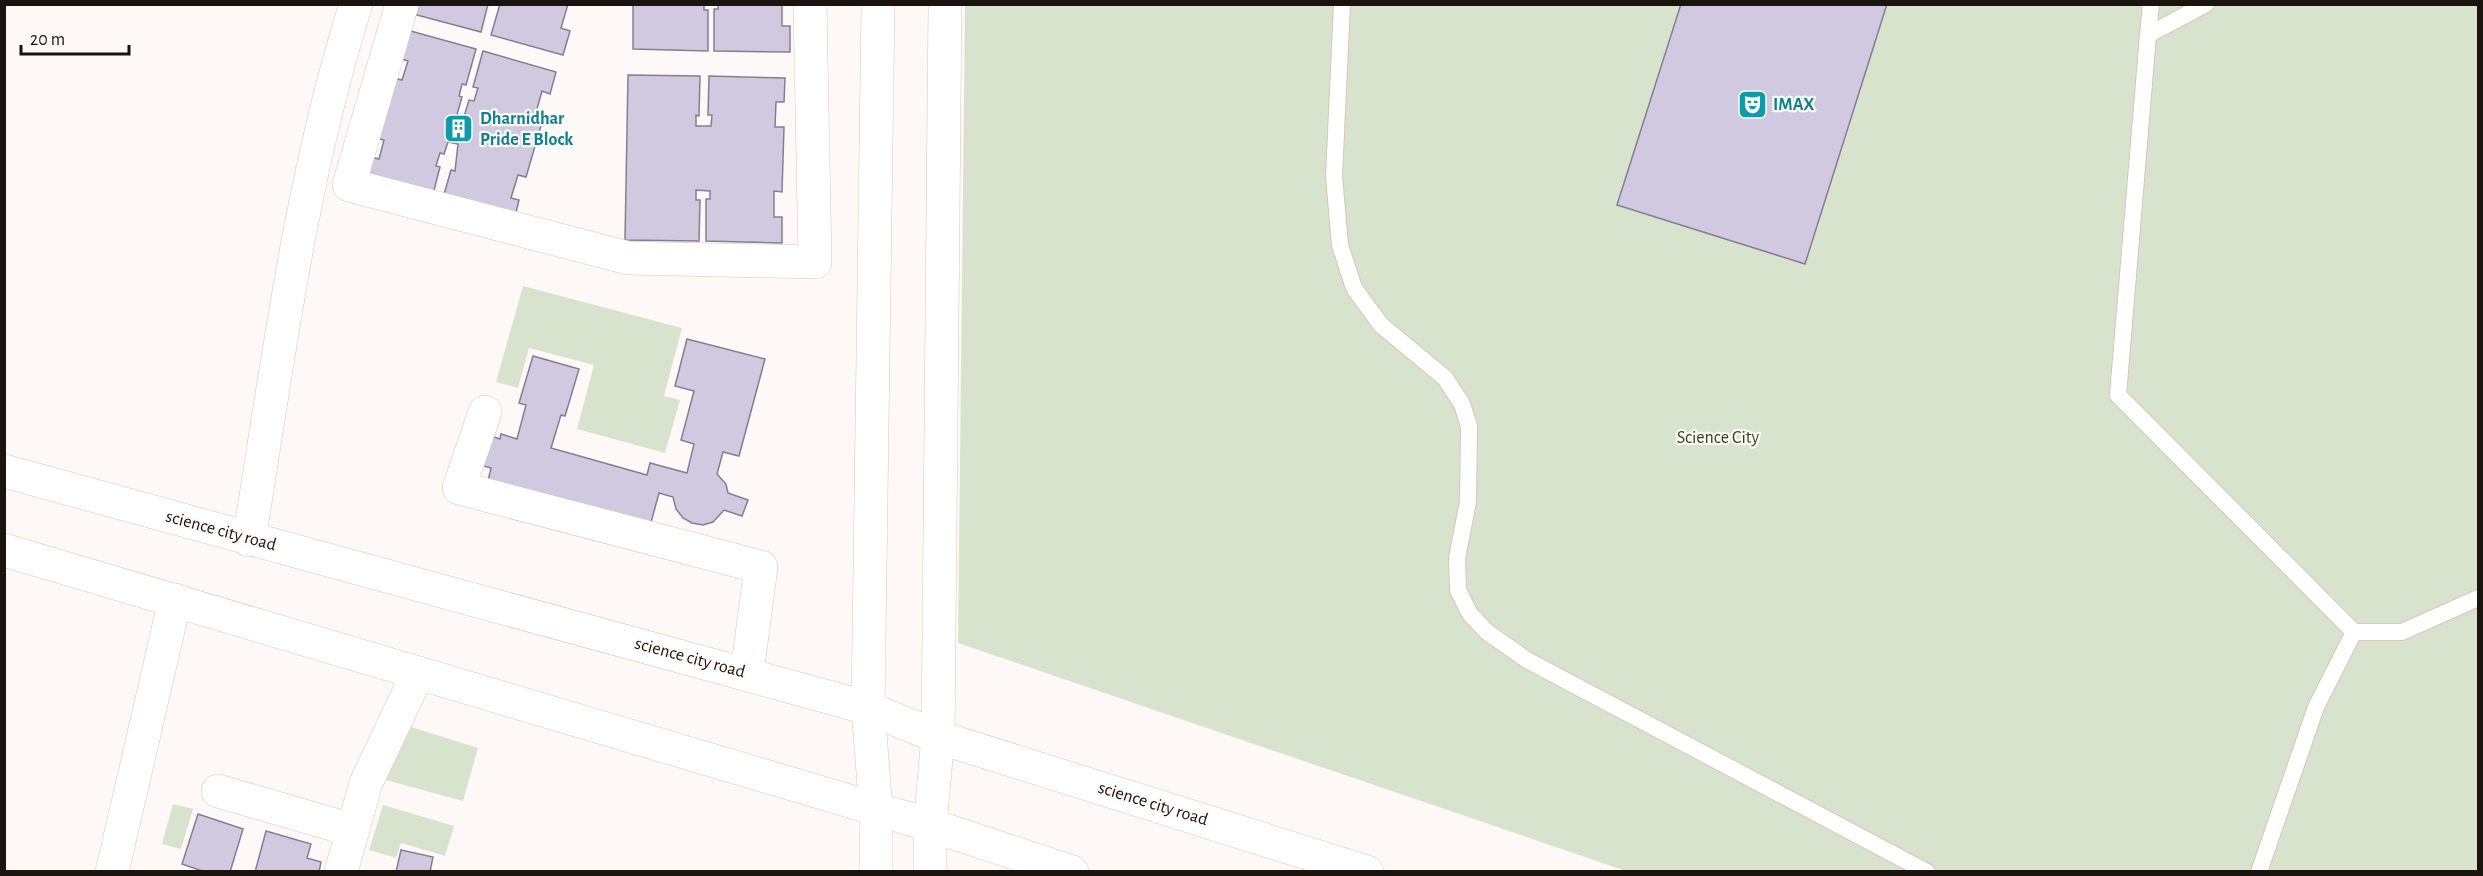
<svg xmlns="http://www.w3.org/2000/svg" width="2483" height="876" font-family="'Alegreya Sans',sans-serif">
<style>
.green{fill:#d8e3ce}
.building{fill:#d0c9e0;stroke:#857e93;stroke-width:1.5}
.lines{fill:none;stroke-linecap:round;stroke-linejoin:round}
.service-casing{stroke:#dac6b5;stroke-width:18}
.minor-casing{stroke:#dac6b5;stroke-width:34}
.tertiary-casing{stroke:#dac6b5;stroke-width:34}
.secondary-casing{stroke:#dac6b5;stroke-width:34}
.service{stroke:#fff;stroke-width:16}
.minor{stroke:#fff;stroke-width:33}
.tertiary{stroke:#fff;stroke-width:33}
.secondary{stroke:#fff;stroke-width:33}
.labels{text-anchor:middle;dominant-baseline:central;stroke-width:4.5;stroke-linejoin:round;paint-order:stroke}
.culture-label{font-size:18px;font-weight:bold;fill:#0d838f;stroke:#fef9f6;text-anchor:start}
.park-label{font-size:18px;fill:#2e4514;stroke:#fef9f6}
.street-label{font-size:18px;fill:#1b140e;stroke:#fef9f6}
</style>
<rect width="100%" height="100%" fill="#fef9f6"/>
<g class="green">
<path d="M965,5H2478V871H1626L958,643Z"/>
<path d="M523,286L682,328L664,396L680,400L665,453L577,429L594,365L529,348L518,388L496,382Z"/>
<path d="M405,725L478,748L463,801L382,779Z"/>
<path d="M173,804L193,809L181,849L162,844Z"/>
<path d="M383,805L454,826L445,856L401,843L396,858L369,850Z"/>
</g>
<g class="building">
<path d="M416,4H488L481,32L413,14Z"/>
<path d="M500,4H568L561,28L570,31L563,55L491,35Z"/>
<path d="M633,4H704V10H708V51L633,49Z"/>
<path d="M718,4H782V26H790V52L714,51V9H718Z"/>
<path d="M1681,4H1887L1805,264L1617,205Z"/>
<path d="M407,30L476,49L466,85L462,84L459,96L462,97L456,118L463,120L469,100L474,101L478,88L473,87L483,51L556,72L550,94L542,91L535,116L543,119L526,177L518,175L511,198L519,200L513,225L441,205L451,170L455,171L458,144L448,142L444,154L440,153L436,166L440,167L431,202L363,183L371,157L379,159L384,140L376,138L393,78L402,80L408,61L399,58Z"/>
<path d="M628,75L700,76L699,116L696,115V126H711L712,115H708L709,76L785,78L784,102H776L775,127H784L782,192L774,191V217H782V243L706,241V199H710V191L696,190V200H700L699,241L625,240Z"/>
<path d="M687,339L765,359L739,456L723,452L717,474L726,484L728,493L748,500L742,516L724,510L713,522L703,525L692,523L683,518L676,509L673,497L659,493L650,526L488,481L491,468L477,464L485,434L500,439L501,434L517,439L526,405L519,403L533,356L579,369L565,416L561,415L551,448L647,475L650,463L687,473L694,444L681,440L694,391L675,386Z"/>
<path d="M198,814L243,829L230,872H205L182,864Z"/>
<path d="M266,831L311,844L307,858L321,862L319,872H255Z"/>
<path d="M401,850L433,857L430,872H396Z"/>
</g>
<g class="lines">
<defs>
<g id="service">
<path d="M1342,4L1334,176L1340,245L1354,288L1381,325L1445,378L1462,404L1469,426L1468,502L1457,558L1458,590L1470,614L1487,632L1527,660L1927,872"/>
<path d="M2206,4L2148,35L2118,395L2354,632H2402L2478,598"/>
<path d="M2148,35L2151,4"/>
<path d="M2259,872L2316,707L2354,632"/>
</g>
<g id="minor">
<path d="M402,4L349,185L628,258L815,262L810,4"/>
<path d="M485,412L459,488L761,567L747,673"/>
<path d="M249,540C278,361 301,178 356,4"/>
<path d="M218,791L352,830"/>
<path d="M112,872L175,600"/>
<path d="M341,872L366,783L418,673"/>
</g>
<g id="tertiary">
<path d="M876,872V811L868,708L878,4"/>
<path d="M930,872V825L938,737L945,4"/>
</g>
<g id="secondary">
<path d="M4,471L868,708L938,737L1367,872"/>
<path d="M4,550L930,825L1072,872"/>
</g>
</defs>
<use href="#service" class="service-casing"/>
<use href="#minor" class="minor-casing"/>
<use href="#tertiary" class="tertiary-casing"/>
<use href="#secondary" class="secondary-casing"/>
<use href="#service" class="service"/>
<use href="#minor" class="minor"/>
<use href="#tertiary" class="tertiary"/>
<use href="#secondary" class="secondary"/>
</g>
<defs>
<symbol id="theatre-square" viewBox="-11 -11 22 22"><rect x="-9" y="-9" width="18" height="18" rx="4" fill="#0f9aa8" stroke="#fef9f6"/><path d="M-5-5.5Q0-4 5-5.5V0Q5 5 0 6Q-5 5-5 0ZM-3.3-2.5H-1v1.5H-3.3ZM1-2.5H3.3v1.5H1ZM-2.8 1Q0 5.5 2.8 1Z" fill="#fff"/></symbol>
<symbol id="building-square" viewBox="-11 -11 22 22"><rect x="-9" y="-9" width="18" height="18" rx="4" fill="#0f9aa8" stroke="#fef9f6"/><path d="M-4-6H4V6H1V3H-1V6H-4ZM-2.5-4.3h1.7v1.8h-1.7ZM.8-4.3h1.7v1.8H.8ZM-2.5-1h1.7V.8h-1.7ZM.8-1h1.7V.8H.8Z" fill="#fff"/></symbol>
</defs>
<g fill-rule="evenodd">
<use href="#theatre-square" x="1736" y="88" width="33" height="33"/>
<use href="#building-square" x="442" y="112" width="33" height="33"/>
</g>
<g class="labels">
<g class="culture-label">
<text x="1773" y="105">IMAX</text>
<text x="480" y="119">Dharnidhar<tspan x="480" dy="21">Pride E Block</tspan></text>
</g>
<g class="park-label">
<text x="1718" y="438">Science City</text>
</g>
<g class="street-label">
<text transform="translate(221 531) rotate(15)">science city road</text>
<text transform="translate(690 658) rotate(15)">science city road</text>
<text transform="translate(1153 804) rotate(17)">science city road</text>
</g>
</g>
<rect width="2483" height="876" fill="none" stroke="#1b140e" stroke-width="12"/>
<path d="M21 45v9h108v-9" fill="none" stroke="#1b140e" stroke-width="3"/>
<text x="30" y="45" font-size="18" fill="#1b140e" stroke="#fef9f6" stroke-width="4.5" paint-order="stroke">20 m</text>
</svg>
